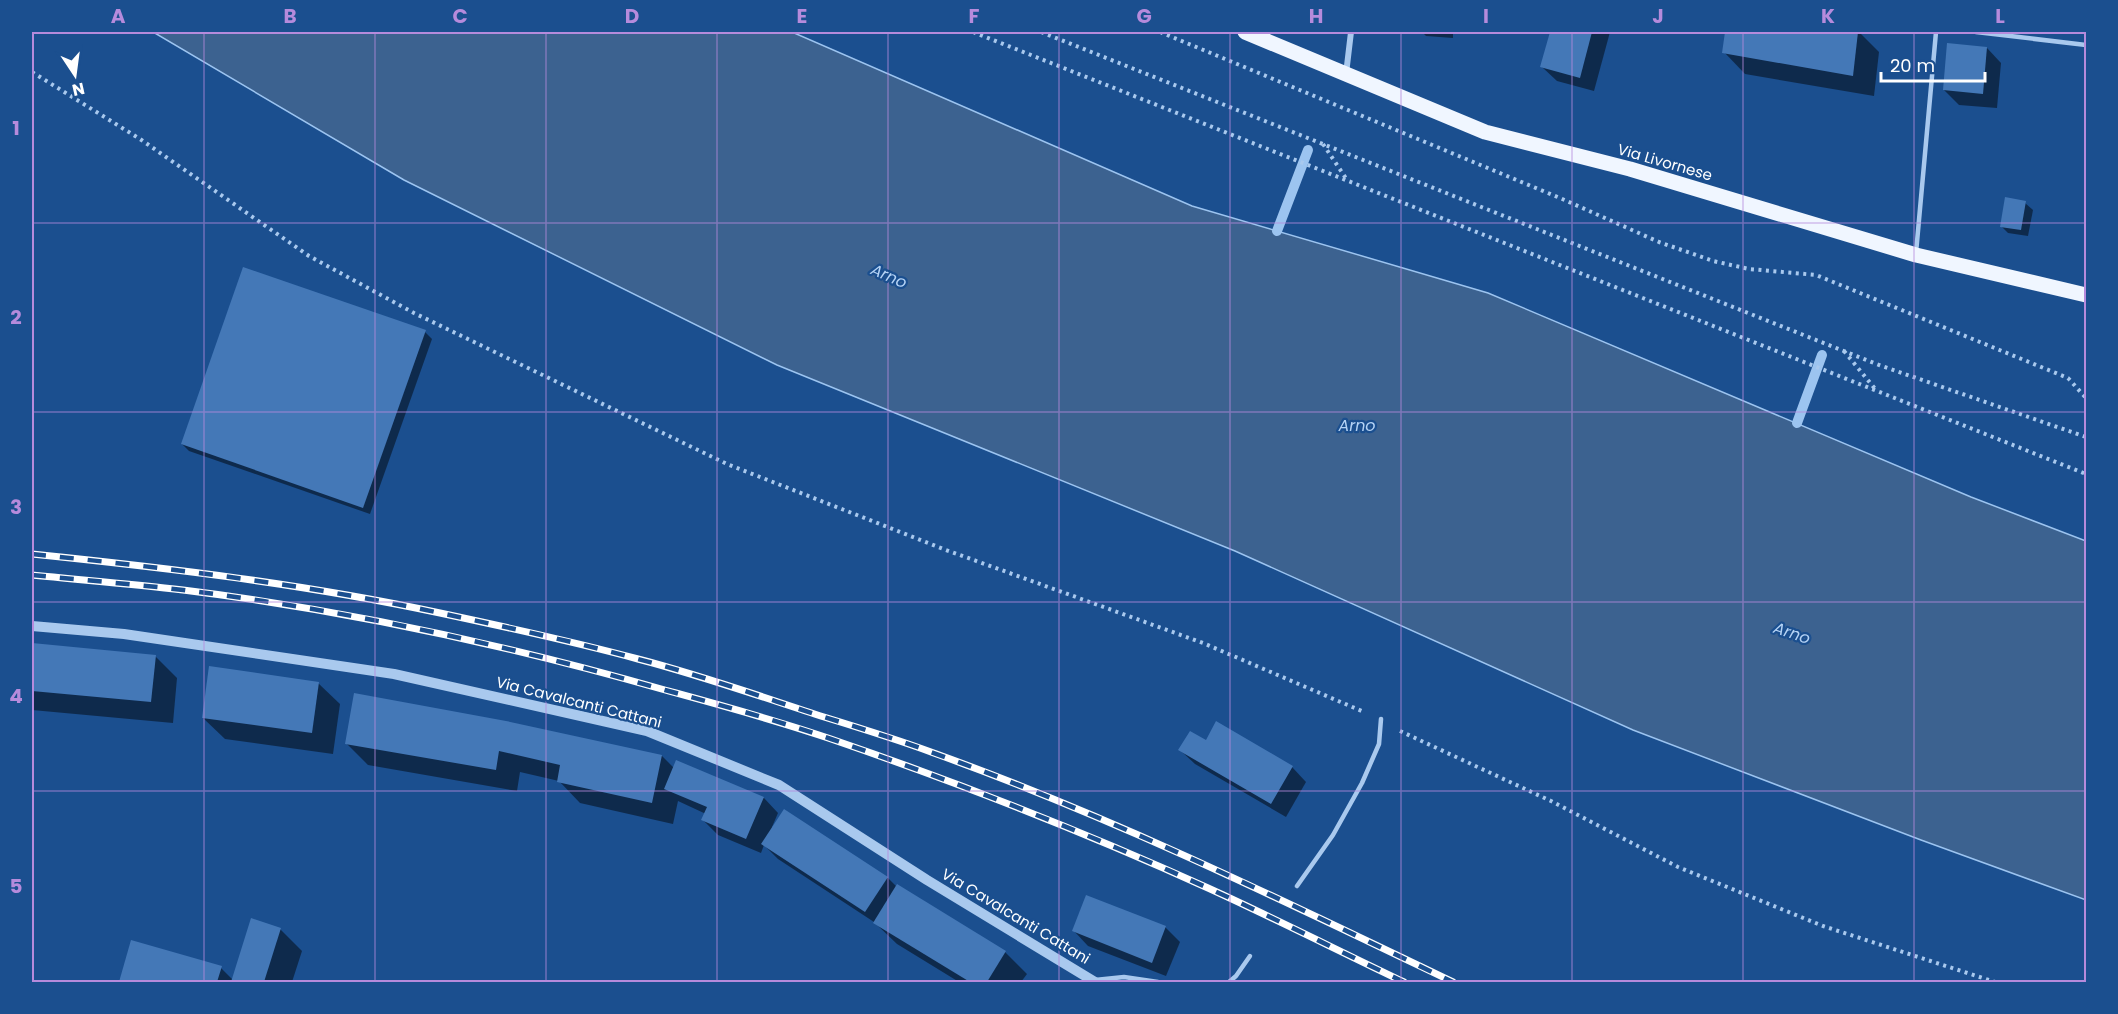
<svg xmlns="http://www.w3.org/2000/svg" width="2118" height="1014" font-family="Poppins,sans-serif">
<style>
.water{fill:#3c6290;stroke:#9cc4f0;stroke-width:1.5}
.shadow{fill:#0007}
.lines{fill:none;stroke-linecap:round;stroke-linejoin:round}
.stream{stroke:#9cc4f0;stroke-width:10}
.building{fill:#4478b7}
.path{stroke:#a9c9ee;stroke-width:4;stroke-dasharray:3 4.5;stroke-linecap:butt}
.service{stroke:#a9c9ee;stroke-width:4.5}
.minor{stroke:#a9c9ee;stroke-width:6}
.tertiary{stroke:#a9c9ee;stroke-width:10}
.primary{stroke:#f0f6ff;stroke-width:15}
.rail-casing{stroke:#fff;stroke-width:7}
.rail{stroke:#1b4f8f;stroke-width:4.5;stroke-dasharray:14;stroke-linecap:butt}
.grid{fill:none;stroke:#b68bdc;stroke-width:1.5;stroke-opacity:0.55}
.labels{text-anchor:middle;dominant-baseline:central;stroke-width:4.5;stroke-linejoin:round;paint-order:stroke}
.street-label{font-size:15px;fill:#fff;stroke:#1b4f8f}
.water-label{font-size:16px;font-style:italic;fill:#b5d3f5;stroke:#1b4f8f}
.neatline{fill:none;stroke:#b68bdc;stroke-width:2}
.grid-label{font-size:20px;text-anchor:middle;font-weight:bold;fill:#b68bdc}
</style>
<rect width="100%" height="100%" fill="#1b4f8f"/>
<path class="water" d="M153,32H792L1192,206L1488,293L1971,497L2086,541V900L1921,840L1633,730L1235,551L777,365L404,180Z"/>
<g class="shadow">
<path d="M1422,32H1453V38L1426,36Z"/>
<path d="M1552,32H1610L1594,91L1557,81L1542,67Z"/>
<path d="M1727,32H1859L1879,52L1874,96L1745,74L1724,52Z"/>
<path d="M1987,48L2001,63L1997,108L1959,105L1944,90Z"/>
<path d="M2025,203L2033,210L2028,236L2008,233L2001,226Z"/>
<path d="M425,332L432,339L370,514L189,451L182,444Z"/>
<path d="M32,644L155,656L177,678L173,723L32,710Z"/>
<path d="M318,683L340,704L333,754L225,739L203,718Z"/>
<path d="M1206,742L1292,767L1306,782L1286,817L1195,764L1180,750Z"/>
<path d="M347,744L662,756L674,768L677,762L764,798L778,813L772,827L888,878L897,887L1005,952L1027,974L1021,982H959L897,944L874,922L778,859L764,845L761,853L718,835L703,820L706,814L678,801L673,824L580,803L559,781L520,772L517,791L368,765Z"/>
<path d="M1165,927L1180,942L1166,976L1088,946L1074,931Z"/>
<path d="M280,929L302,951L292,982H120L132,942L221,968L233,980Z"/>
</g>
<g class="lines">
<g class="stream">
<path d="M1277,231L1308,150"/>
<path d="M1797,423L1822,355"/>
</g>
</g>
<g class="building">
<path d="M1550,32H1592L1580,78L1540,67Z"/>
<path d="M1725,32H1858L1853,76L1722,53Z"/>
<path d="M1947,43L1987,47L1983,94L1943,90Z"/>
<path d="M2005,197L2026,201L2021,230L2000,227Z"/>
<path d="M243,267L426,330L363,508L181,444Z"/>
<path d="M32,643L156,655L151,702L32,691Z"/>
<path d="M209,666L319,682L312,733L202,718Z"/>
<path d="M354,693L506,721L662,755L652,803L557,782L560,765L499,751L496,770L345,744Z"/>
<path d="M1216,721L1293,766L1271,804L1178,750L1190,731L1206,740Z"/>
<path d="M676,760L764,797L746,839L701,820L707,807L664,789Z"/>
<path d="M784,809L888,877L865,912L761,844Z"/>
<path d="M897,884L1006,951L987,982H970L873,923Z"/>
<path d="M1086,895L1166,926L1152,963L1072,931Z"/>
<path d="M251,918L281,928L264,982H231Z"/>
<path d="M131,940L222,966L217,982H119Z"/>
</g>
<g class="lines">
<g class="path">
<path d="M973,32L2086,474"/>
<path d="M1041,32L1879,365L2086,437"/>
<path d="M1160,32L1560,198L1659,242L1713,261L1749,269L1816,275L2068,378L2086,398"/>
<path d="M32,72L140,139L309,256L414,313L727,464L946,550L1203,643L1364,712"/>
<path d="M1323,144L1347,180"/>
<path d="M1844,351L1876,390"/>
<path d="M1400,731L1551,801L1678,867L1823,926L1995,982"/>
</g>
<g class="service">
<path d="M1976,32L2086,45"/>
<path d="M1916,253L1936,32"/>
<path d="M1297,886L1333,835L1362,783L1379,744L1381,719"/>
<path d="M1095,980L1124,977L1158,982"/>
<path d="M1229,982L1236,976L1250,956"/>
</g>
<path class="minor" d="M1346,74L1351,32"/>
<path class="tertiary" d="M32,626L124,634L394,674L647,731L779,785L927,880L1095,982"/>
<path class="primary" d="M1245,32L1485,132L1630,169L1916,255L2086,295"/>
<defs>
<g id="rail">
<path d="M32,554C168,568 305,584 440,613C506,627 572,641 638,659C700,675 762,697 824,717C860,728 896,739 931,752C1110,816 1282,900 1453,982"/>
<path d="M32,575C82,580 133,584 183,590C346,610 507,645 665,690C720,705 776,720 831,739C959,783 1085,832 1208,888C1274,918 1339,951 1404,982"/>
</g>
</defs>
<use href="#rail" class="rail-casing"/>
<use href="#rail" class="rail"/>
</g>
<path class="grid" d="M204,32V982M375,32V982M546,32V982M717,32V982M888,32V982M1059,32V982M1230,32V982M1401,32V982M1572,32V982M1743,32V982M1914,32V982M32,223H2086M32,412H2086M32,602H2086M32,791H2086"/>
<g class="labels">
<g class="street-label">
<text transform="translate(1665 162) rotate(16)">Via Livornese</text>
<text transform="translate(579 702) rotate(14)">Via Cavalcanti Cattani</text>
<text transform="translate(1016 916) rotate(31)">Via Cavalcanti Cattani</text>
</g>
<g class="water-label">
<text transform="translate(889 276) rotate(24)">Arno</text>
<text x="1357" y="425">Arno</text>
<text transform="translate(1792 633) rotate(19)">Arno</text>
</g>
</g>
<rect width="2118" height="1014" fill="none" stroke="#1b4f8f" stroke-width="66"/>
<g transform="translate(75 75) rotate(167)" stroke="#1b4f8f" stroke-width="4.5" paint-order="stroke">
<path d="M0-4.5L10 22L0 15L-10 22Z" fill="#ffffff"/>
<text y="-9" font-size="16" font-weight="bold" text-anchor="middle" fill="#ffffff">N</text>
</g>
<path d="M1881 72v9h104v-9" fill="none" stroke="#ffffff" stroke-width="3"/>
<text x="1890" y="72" font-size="18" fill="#ffffff" stroke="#1b4f8f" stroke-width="4.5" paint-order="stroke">20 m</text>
<rect x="33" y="33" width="2052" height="948" class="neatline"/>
<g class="grid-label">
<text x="118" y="23">A</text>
<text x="290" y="23">B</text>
<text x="460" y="23">C</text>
<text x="632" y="23">D</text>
<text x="802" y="23">E</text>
<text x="974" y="23">F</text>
<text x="1144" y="23">G</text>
<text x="1316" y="23">H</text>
<text x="1486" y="23">I</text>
<text x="1658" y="23">J</text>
<text x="1828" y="23">K</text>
<text x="2000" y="23">L</text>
<text x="16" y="135">1</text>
<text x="16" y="324">2</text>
<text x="16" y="514">3</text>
<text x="16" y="703">4</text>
<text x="16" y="893">5</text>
</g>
</svg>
